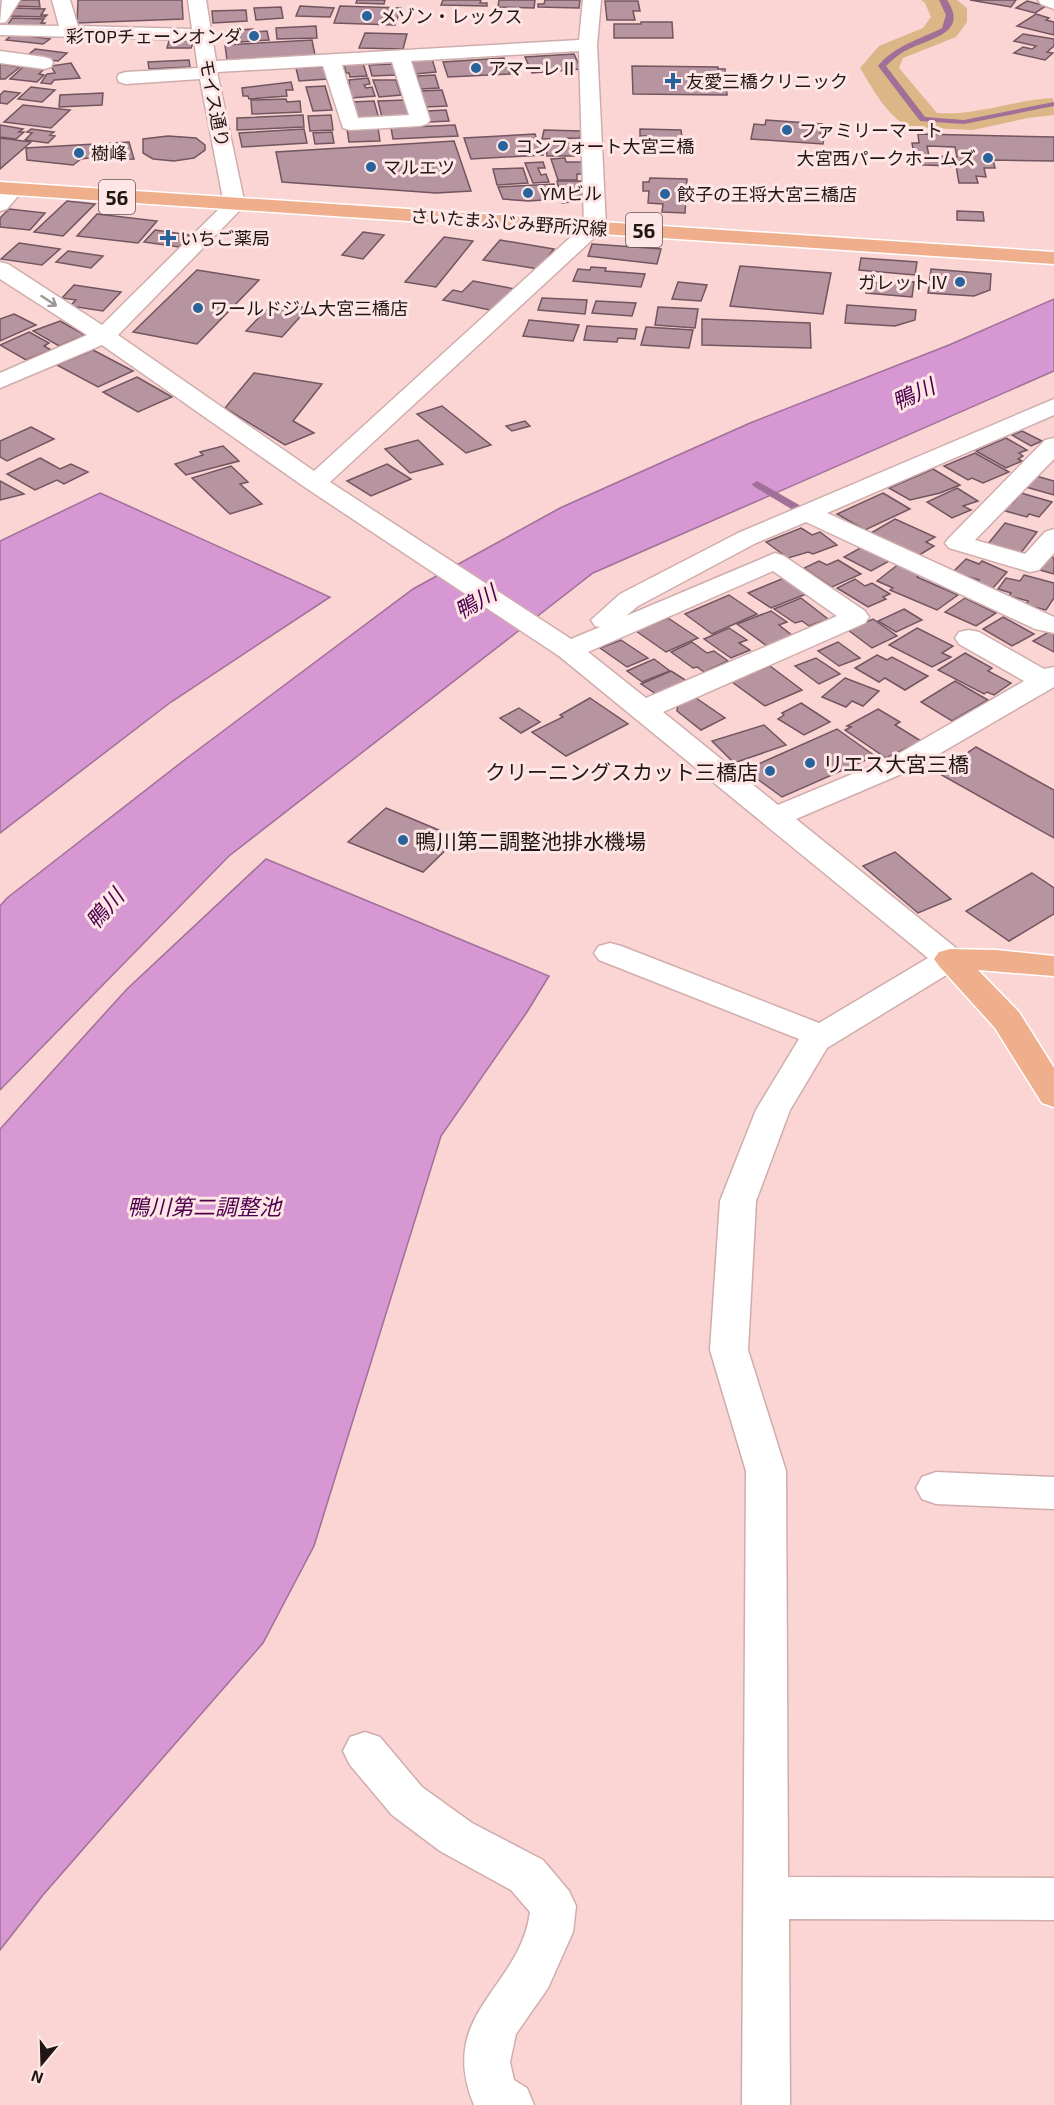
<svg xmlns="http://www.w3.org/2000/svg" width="1054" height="2105" font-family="'Exo 2','Noto Sans JP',sans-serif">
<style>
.green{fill:#dbb687}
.water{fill:#d697d2;stroke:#a07099;stroke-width:1.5}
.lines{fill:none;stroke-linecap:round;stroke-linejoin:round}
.stream{fill:#a07099;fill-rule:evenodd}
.building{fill:#b695a1;stroke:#72555f;stroke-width:1.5;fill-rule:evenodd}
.minor-casing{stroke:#d0adac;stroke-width:3}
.major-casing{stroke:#fff;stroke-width:3}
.minor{fill:#fff;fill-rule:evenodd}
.major{fill:#f0af8c;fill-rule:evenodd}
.oneway{stroke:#9c9696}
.poi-dot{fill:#28649b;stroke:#fde6e5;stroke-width:2}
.labels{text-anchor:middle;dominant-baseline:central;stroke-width:6;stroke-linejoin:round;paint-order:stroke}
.far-poi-label{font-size:18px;fill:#221615;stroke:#fde6e5;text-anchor:start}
.far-street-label{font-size:18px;fill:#221615;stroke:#fde6e5}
.shield{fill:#fde6e5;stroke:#645453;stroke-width:1.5}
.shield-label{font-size:20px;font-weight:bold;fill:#221615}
.poi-label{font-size:21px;fill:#221615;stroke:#fde6e5;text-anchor:start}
.water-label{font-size:22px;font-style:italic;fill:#4e004e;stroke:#fde6e5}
</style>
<rect width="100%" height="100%" fill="#fad5d3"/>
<path class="green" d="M921,0H957L967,8V22L956,37L903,58L899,68L937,113C976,116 1013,100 1053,98L1054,115L1028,118L973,130L909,127C886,115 873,89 860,68L879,46L923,28L931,17L925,3Z"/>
<g class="water">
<path d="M1054,299V371L593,573L229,856L0,1090V906L7,898L187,758L413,589L560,508L750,423L949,345Z"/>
<path d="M100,493L330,597L171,702L0,833V541Z"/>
<path d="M266,859L549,976L527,1012L441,1136L314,1546L263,1643L43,1895L0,1950V1129L127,989Z"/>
</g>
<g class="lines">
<g class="stream">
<path d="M939,0H947C969,33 931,38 909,49C900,53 893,59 886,66L925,117L964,120L1054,102V106L964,124L920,121L878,66C895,45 919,40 942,28L946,15Z"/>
<path d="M757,481L801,506L802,508L801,510H793L753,486L752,484Z"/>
</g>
</g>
<g class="building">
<path d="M21,0H39L40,7L17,6Z"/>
<path d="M78,0H182L183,19L77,23Z"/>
<path d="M357,0H385L384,4L356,3Z"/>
<path d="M443,0H481L480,3H487V6L441,5Z"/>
<path d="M499,0H535L534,8L498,7Z"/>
<path d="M545,0H580L579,8L538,7V4H544Z"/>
<path d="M970,0H1016L1011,7Z"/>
<path d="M605,1H638L640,11H633L635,20H607Z"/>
<path d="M1027,1L1046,6L1035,13L1016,8Z"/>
<path d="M300,6L334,8L330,17L296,16Z"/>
<path d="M340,6L401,8L395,25L334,23Z"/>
<path d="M281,7L283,18L256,20L254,8Z"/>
<path d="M16,8L45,9L41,15H47L45,17L10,16Z"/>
<path d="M246,10L247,21L213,23L212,11Z"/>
<path d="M1036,14L1049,18L1046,20L1054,22V35L1017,26Z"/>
<path d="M12,18L44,19L41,23H45L42,27L7,26Z"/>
<path d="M641,22H672L673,38H614V24H641Z"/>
<path d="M316,26L317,38L277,39L276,28Z"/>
<path d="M253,29V32L267,31L269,40L241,42L238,30Z"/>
<path d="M365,33L407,34L403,49L359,48Z"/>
<path d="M13,34L50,39L43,44L6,40Z"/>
<path d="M1023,34L1054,39V46L1047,52L1053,53L1045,60L1014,53L1023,47L1032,49L1036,46L1014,41Z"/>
<path d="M312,40L315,55L227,60L225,45Z"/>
<path d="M169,41H194L191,48H167Z"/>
<path d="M35,49L67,53L58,61L26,57Z"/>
<path d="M574,54L581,69L532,73L525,57Z"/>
<path d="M504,58L510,74L448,77L443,62Z"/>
<path d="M432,59L436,72L415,74L411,60Z"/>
<path d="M189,60L190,67L149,69L148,62Z"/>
<path d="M71,63L80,78L54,80L51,84L41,83L47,74L55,73L51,66Z"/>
<path d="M363,63L367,76L350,77L349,73H346L344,64Z"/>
<path d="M0,64L20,67L5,79H0Z"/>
<path d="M393,64L396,75L372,76L369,65Z"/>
<path d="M632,66L718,67V69H725L727,95L633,94Z"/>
<path d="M23,67L44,69L39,74L44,75L37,82L10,79Z"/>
<path d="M323,67L327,79L299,81L296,68Z"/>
<path d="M435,75L439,88L421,89L417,76Z"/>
<path d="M368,78L370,84L364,85L366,88L372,87L375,96L351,98L349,80Z"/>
<path d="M373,80H396L401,95L379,97Z"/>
<path d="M291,82L293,90H286L287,96L249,99L248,96H243L242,88Z"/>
<path d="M325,86L332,110L313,111L306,87Z"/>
<path d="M31,87L55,90L42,102L18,99Z"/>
<path d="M442,90L447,106L425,107L421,91Z"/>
<path d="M4,91L20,93L7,104L0,103V95Z"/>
<path d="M103,93L102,105L59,107L60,95Z"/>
<path d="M286,99L287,102L300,101L301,112L252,114L251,100Z"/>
<path d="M406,100L410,117L382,118L378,101Z"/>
<path d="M374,101L379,119L355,120L352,102Z"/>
<path d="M23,105L70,110L51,128L4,122Z"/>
<path d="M446,110L449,121L429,122L426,111Z"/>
<path d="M303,115L304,127L237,130V118Z"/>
<path d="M331,115L333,130L310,131L308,116Z"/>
<path d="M766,120L822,124L820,135H824L823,144L751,139L754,124L765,125Z"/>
<path d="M0,125L23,129L19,132H24L16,139L0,137Z"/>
<path d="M455,125L458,136L393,139L391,128Z"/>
<path d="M378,128L380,141L349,142L347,129Z"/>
<path d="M31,129L54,132L50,135L55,136L48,143L25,140L32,133L27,132Z"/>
<path d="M304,129L307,143L242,147L239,133Z"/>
<path d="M640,129L681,130L684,152H650L648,136H640Z"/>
<path d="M544,130L581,131L580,138L542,139Z"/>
<path d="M332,132L334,143L315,144L313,133Z"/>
<path d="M535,134L543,155L471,159L464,138Z"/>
<path d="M918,134L1054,137V161L993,160L995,168H984L986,177L976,176L978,183H959L956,166L923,165L921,154H914L912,143H919ZM927,146L955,147L957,157L929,156Z"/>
<path d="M168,136L196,138L205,145V150L194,158L174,161L153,159L143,153V139Z"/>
<path d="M0,138L31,142L0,169Z"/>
<path d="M454,141L471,191L436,193L282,182L276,152Z"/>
<path d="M129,142L134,159L101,160L96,157L81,159L73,165L27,160L26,148Z"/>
<path d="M573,143L575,156H547L546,144Z"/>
<path d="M565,158L566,162H582L583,174H577V180H558L551,159Z"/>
<path d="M543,162L545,168H538L541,175L546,174L549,182L533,183L525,163Z"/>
<path d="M523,168L528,183L497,185L493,169Z"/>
<path d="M650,178L687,179L685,213L662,212L663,204L648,203L649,191H643V182H649Z"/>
<path d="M557,181H581L584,194L570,202L562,203Z"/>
<path d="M554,184L558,199L528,201L503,199L498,187Z"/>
<path d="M67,201L95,204L63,236L34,232Z"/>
<path d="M9,209L45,213L30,230L0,227V218Z"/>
<path d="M957,211L983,212L984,221L957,220Z"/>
<path d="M97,214L157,221L138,243L77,236Z"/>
<path d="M155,230L190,235L179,247L144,242Z"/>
<path d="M363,232L384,235L363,259L342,255Z"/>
<path d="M444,237L473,241L436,287L405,282Z"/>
<path d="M500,240L554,249L538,269L483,260Z"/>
<path d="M19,243L60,249L42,265L1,259Z"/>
<path d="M592,244L661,249L657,264L588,256Z"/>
<path d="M68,251L103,256L91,268L56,262Z"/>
<path d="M861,258L917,262L915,275L859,270Z"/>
<path d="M740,266L831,273L823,314L730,306Z"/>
<path d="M591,267L606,268L605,271L645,274L641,287L573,281L578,269L590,270Z"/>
<path d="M931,269L991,274L990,290L974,296L928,293Z"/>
<path d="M197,270L259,280L197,344L133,332Z"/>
<path d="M893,280L914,282L912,297L866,293L868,282L892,284Z"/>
<path d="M473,281L520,290L499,312L443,300L453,290L462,292Z"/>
<path d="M678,282L707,285L701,301L672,299Z"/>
<path d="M74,285L121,292L103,311L70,306L76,300L62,298Z"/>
<path d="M542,298L587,300L585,314L538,310Z"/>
<path d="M596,301L636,303L632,316L592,313Z"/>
<path d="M273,303L308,308L282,337L246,331Z"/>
<path d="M847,305L916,310L915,320L895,326L845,323Z"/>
<path d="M658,307L698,309L695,328L655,325Z"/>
<path d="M14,314L36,325L0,341V319Z"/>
<path d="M702,319L810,323L811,348L702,345Z"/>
<path d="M529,320L579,325L573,341L523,336Z"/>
<path d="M60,321L85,335L59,346L33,331Z"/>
<path d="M587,326L637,329L635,339L618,338L617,342L584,340Z"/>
<path d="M646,327L693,330L689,348L641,345Z"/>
<path d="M29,332L49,343L44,346L51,350L26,360L0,345Z"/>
<path d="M93,350L133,371L98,387L57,365Z"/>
<path d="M254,373L322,384L293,421L314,433L285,445L225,408Z"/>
<path d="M137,377L172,397L138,412L103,392Z"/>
<path d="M442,406L491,445L466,453L417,414Z"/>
<path d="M525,421L530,426L512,431L506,426Z"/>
<path d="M31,427L54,439L7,461L0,457V441Z"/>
<path d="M1022,431L1042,441L1031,446L1012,435Z"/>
<path d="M1006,438L1027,450L1019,453L1023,456L1018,459L1022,461L1006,468L976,451Z"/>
<path d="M418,440L443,464L410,473L385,449Z"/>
<path d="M223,446L239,461L186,475L175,464L203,455L200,452Z"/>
<path d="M975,453L1009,472L983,483L972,478L968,480L944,466Z"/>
<path d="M40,458L60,469L71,464L88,472L64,484L57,480L35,490L7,474Z"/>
<path d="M387,464L411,479L371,496L347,481Z"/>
<path d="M231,466L248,482L240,484L262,504L230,514L192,478Z"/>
<path d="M933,469L960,485L940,493L910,500L889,488Z"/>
<path d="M1036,476L1054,481V495L1026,487Z"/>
<path d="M0,481L24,494L0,500Z"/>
<path d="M957,488L978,501L963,506L971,510L952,518L927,502Z"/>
<path d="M883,493L910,509L865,530L837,514Z"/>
<path d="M1021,493L1052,502L1039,517L1029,514L1027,517L1002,510L1009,502L1013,503Z"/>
<path d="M895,519L935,537L926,542L934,546L918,556L871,533Z"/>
<path d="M1005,523L1037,532L1020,554L987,545Z"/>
<path d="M801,528L812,535L820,532L837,545L813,554L808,552L788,558L766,542Z"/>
<path d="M864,546L891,560L871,571L844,557Z"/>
<path d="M1050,556L1054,558V574L1040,570Z"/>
<path d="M966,559L979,564L982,561L1007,572L993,588L977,583L979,580L953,572Z"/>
<path d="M838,560L861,574L832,587L804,568L819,561L827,565Z"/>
<path d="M900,563L922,573L917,577L958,595L937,610L890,590L893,588L877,581Z"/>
<path d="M1024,575L1054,583V598L1046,610L1026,605L1028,601L1009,596L1011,593L998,589L1006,578L1020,581Z"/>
<path d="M784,578L806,594L771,608L748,593Z"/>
<path d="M855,579L865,586L872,583L890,594L883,597L886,599L868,607L837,588Z"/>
<path d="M729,595L757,614L712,634L685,614Z"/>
<path d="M801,598L828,619L809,626L802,621L795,623L774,609Z"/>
<path d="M965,598L996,613L976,626L945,612Z"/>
<path d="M904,609L922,620L896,632L878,621Z"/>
<path d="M771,611L787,622L779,625L793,636L767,646L737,624Z"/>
<path d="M1003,617L1034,634L1012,646L983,629Z"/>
<path d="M668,618L698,638L666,652L636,631Z"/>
<path d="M873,619L897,636L872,648L848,630Z"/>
<path d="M729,628L747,640L739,643L750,650L731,658L704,639Z"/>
<path d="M917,628L953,646L942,653L951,657L932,667L889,645Z"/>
<path d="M1054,629V652L1033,641Z"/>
<path d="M621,640L648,658L627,667L600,648Z"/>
<path d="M692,642L707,653L714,651L728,661L704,672L697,667L693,668L671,652Z"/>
<path d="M838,642L860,658L839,666L818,651Z"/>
<path d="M965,653L992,668L988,671L1011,683L994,695L987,692L984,694L938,670Z"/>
<path d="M877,655L887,660L892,657L928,676L905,690L885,678L879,682L855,668Z"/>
<path d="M816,658L840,674L819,684L795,666Z"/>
<path d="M654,659L670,671L642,682L627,671Z"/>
<path d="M770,666L802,690L765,706L732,682Z"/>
<path d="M671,671L687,681L656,694L641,684Z"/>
<path d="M845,678L879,691L863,706L852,701L846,707L822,697Z"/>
<path d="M955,681L988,700L952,721L921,702Z"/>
<path d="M590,698L628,724L566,756L532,732L563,717L560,715Z"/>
<path d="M696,698L725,718L701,730L677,711L678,704Z"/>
<path d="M801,703L830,722L804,735L778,719L784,715L782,713Z"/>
<path d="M519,708L540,722L521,733L500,718Z"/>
<path d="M878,709L900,722L895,725L921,741L886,758L845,730L851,727L847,726Z"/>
<path d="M764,725L786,745L734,763L712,741Z"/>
<path d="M837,729L875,756L782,797L745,770Z"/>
<path d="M976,747L1054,790V838L938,773Z"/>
<path d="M386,808L458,838L423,872L348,842Z"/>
<path d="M895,852L951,899L918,913L863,866Z"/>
<path d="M1032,873L1054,888V914L1009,941L966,911Z"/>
</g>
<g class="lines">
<defs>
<g id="minor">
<path d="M2,0H20L6,22L0,23Z"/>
<path d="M52,0H70L78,26L192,29L188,0H206L216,61L579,40L583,0H601L597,45L606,227L330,482L571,639L600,627L595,626L591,620L620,594L738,533L1054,399V415L827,513L1054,617V633L1035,629L806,522L756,543L638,606L626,616L775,553L784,556L865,611L869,617L865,623L663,712L778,805L893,757L1024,681L959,644L955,638L959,632L969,630L979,632L1044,669L1054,667V687L913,769L796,819L961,952L966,959L961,966L827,1048L790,1110L756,1201L748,1350L786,1471L788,1877L1054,1878V1920L789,1919L790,2105H742L746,1471L710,1350L720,1201L756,1110L799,1039L599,960L594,953L599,946L610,943L621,946L819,1023L928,958L559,656L306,488L102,345L0,388V373L87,335L0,279V262L8,264L102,325L224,204L200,79L126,84L119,82L117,78L119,74L126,72L198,68L194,40L0,35V25L59,26ZM579,51L584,225L314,471L118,335L245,205L217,72L323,66L343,128L350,130L420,126L427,124L430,120L411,61ZM392,62L409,115L358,118L342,65ZM773,571L837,616L646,698L588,652Z"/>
<path d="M1038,0H1054V9L1041,4Z"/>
<path d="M0,51L44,57L51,59L53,63L51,67L44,69L0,63Z"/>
<path d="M13,184L20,186L23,190L7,209L0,211V192L6,186Z"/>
<path d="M1054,438V459L975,540L1025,554L1045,532L1054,529V553L1039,570L1030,572L949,548L945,543L949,538L1045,440Z"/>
<path d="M936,1472L1054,1477V1509L936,1504L922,1499L916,1488L922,1477Z"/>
<path d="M365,1732L380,1737L422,1787L472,1823L543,1860L569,1891L576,1906L573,1932L548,1988L516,2034L510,2062L514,2080L527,2088L534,2105H474C436,2013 520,1989 530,1912L511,1890L440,1851L392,1815L350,1765L343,1751L350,1737Z"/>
</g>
<g id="major">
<path d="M0,182L1054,252V264L0,194Z"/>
<path d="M950,949L997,950L1054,956V976L978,970L1019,1012L1054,1068V1107L1042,1103L995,1028L939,966L934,959L939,952Z"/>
</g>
</defs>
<use href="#minor" class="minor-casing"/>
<use href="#major" class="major-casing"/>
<use href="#minor" class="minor"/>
<use href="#major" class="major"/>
</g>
<defs><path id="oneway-shaft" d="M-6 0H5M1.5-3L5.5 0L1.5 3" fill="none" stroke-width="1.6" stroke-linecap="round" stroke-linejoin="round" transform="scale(1.5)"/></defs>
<use class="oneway" href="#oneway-shaft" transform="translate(49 301) rotate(33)"/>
<g class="poi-dot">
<circle cx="367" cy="16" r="6"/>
<circle cx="254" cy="36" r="6"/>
<circle cx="476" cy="68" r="6"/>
<path d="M670 72h6v6h6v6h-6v6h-6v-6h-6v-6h6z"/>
<circle cx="787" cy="130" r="6"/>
<circle cx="503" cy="146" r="6"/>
<circle cx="79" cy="153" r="6"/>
<circle cx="988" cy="158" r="6"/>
<circle cx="371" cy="167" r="6"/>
<circle cx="528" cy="193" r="6"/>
<circle cx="665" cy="194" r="6"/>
<path d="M165 229h6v6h6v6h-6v6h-6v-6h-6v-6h6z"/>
<circle cx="960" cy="282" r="6"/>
<circle cx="198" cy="308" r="6"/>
<circle cx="810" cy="763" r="6"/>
<circle cx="770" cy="771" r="6"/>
<circle cx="403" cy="840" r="6"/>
</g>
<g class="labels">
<g class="far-poi-label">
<text x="379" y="16">メゾン・レックス</text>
<text x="242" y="36" text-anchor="end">彩TOPチェーンオンダ</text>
<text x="488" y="68">アマーレⅡ</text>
<text x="686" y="81">友愛三橋クリニック</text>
<text x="799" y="130">ファミリーマート</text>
<text x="515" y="146">コンフォート大宮三橋</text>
<text x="91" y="153">樹峰</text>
<text x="976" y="158" text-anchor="end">大宮西パークホームズ</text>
<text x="383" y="167">マルエツ</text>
<text x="540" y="193">YMビル</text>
<text x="677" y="194">餃子の王将大宮三橋店</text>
<text x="180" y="238">いちご薬局</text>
<text x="948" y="282" text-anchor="end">ガレットⅣ</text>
<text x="210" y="308">ワールドジム大宮三橋店</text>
</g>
<g class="far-street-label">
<text transform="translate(215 103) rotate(79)">モイス通り</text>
<text transform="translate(509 222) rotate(4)">さいたまふじみ野所沢線</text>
</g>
<g class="shield">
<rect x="99" y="180" width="36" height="34" rx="4.5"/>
<rect x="626" y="213" width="36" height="34" rx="4.5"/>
</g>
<g class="shield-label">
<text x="117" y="197">56</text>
<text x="644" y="230">56</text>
</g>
<g class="poi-label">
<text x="822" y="763">リエス大宮三橋</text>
<text x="758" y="771" text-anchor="end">クリーニングスカット三橋店</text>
<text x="415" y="840">鴨川第二調整池排水機場</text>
</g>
<g class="water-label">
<text transform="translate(913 393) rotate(-25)">鴨川</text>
<text transform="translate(475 601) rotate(-30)">鴨川</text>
<text transform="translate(104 908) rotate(-49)">鴨川</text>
<text x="204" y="1206">鴨川第二調整池</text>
</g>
</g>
<g transform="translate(42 2063) rotate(199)" stroke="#fde6e5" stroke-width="4.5" paint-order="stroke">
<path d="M0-4.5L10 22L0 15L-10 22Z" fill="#221615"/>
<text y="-9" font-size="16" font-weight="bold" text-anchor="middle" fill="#221615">N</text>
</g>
</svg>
